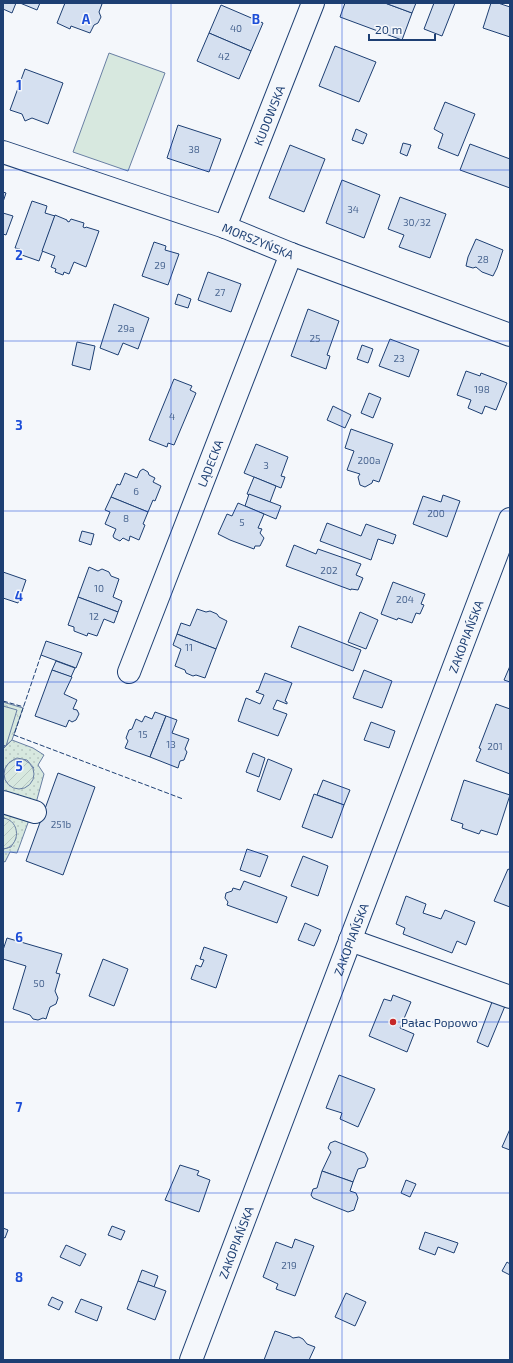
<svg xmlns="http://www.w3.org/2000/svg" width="513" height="1363" font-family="'Exo 2',sans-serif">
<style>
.grass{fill:url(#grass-dots);stroke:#687fa3;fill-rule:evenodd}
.forest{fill:url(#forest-crowns);stroke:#687fa3}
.park{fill:#d7e8df;stroke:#687fa3}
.garden{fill:url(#garden-furrows);stroke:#687fa3}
.building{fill:#d5e0f0;stroke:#1d3f73}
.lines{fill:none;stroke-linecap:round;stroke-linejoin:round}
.minor-casing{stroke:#1d3f73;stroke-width:24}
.minor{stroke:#f4f7fb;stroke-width:22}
.fence{stroke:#1d3f73;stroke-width:1;stroke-dasharray:5 2;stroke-linecap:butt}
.grid{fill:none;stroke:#1d4ed8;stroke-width:1;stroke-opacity:0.55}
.poi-dot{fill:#c62828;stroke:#f4f7fb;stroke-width:1.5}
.labels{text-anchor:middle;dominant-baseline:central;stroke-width:3;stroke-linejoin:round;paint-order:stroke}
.number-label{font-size:10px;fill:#4b6792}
.street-label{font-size:12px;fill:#1d3f73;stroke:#f4f7fb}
.poi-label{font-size:12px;fill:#1d3f73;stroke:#f4f7fb;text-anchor:start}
.grid-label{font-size:13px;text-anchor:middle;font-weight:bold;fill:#1d4ed8;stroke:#f4f7fb;stroke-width:3;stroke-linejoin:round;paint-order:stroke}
</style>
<defs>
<pattern id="grass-dots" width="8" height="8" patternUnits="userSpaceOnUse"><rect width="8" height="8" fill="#d7e8df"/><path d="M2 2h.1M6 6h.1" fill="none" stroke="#b8c8c3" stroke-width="1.8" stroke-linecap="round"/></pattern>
<pattern id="forest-crowns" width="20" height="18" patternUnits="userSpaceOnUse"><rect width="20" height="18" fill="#d7e8df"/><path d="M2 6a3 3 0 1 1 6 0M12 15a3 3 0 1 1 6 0" fill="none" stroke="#b8c8c3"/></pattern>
<pattern id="garden-furrows" width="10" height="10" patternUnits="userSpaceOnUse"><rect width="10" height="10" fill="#d7e8df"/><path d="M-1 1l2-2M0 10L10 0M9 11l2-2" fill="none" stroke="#b8c8c3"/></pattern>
</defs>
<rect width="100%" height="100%" fill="#f4f7fb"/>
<g class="grass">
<path d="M12,740L33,748L44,755L38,765L44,774L36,803L3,792V749ZM17,758L27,760L34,768L4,777C4,767 8,762 17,758Z"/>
<path d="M3,812L29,820L17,853L10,852L5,862L3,861V849L11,847L16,838L5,818H3Z"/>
</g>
<path class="forest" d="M3,702L23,708L12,740L3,748Z"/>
<g class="park">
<path d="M109,53L165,73L128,171L73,152Z"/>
<path d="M3,706L17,710L6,746L3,745Z"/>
</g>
<g class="garden">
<circle cx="19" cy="774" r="15"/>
<path d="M3,818C21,820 21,847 3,849Z"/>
</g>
<g class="building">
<path d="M3,3H16L12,13L3,9Z"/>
<path d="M20,3H40L37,10Z"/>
<path d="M65,3H99L102,4L99,12L101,17L98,23L94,25L90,33L71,26L70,29L57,23Z"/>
<path d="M345,3H385L412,13L402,40L340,17Z"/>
<path d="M385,3H416L412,13Z"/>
<path d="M434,3H455L442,36L424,29Z"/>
<path d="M491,3H498L510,7V37L483,28Z"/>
<path d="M221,5L263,23L251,51L209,33Z"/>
<path d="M209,33L251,51L239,79L197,61Z"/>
<path d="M335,46L376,62L359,102L319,86Z"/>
<path d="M25,69L63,83L48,124L32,118L25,121L22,114L10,110Z"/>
<path d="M445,102L475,114L458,156L438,148L443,134L434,129Z"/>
<path d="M178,125L221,139L209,172L167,158Z"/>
<path d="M356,129L367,134L363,144L352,140Z"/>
<path d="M403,143L411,145L407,156L400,153Z"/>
<path d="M470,144L510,159V188L460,170Z"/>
<path d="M290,145L325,159L304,212L269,198Z"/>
<path d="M342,180L380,195L364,238L326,223Z"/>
<path d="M3,192L6,193L3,202Z"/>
<path d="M400,197L446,214L430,258L399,247L404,235L388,229Z"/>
<path d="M32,201L47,206L45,213L55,216L39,261L19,254L20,249L15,248Z"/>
<path d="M3,213L13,216L6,235L3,234Z"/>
<path d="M55,215L67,220V221L69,222L71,219L84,223L83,227L85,228L86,227L99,231L86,267L74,262L69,274L64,272L63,275L55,272L56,269L51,267L55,256L42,251Z"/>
<path d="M476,239L503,250L497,268L493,276L482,272L476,267L473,268L466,266L468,257Z"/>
<path d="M154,242L166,246L165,250L179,254L168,285L142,276Z"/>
<path d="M208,272L241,284L231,312L198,300Z"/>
<path d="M178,294L191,299L188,308L175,304Z"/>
<path d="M114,304L149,318L138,349L123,343L118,355L100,348Z"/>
<path d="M308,309L339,321L327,355L330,356L326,369L291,356Z"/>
<path d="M390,339L419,350L409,377L379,366Z"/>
<path d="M77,342L95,346L90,370L72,365Z"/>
<path d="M362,345L373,349L368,363L357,359Z"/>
<path d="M466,371L480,376L481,373L507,383L496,410L485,406L482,414L468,408L471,400L457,395Z"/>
<path d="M174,379L192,386L190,390L196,393L174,445L168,443L167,447L149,440Z"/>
<path d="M369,393L381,398L373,418L361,413Z"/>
<path d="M333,406L351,415L345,428L327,420Z"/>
<path d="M351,429L393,444L379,482L373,480L372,483L365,487L360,485L358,477L360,474L347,470L354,451L345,448Z"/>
<path d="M256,444L288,457L281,476L285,477L281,488L244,473Z"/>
<path d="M143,469L148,472L149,475L155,478L153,482L161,486L155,501L153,500L148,512L111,497L117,484L120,485L125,473L137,478L140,471Z"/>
<path d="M254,477L276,486L270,502L247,494Z"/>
<path d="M249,494L281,506L276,519L245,506Z"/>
<path d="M443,495L460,501L447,537L413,524L423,496L441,502Z"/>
<path d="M111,497L148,512L143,524L145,525L139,540L130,536L129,541L123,538L120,541L114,538L113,536L116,529L105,524L110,512L105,510Z"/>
<path d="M238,503L264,514L258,528L262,529L260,533L264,538L260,546H255L254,549L230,540L218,534L227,514L232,516Z"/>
<path d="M327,523L361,536L366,524L396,535L393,544L378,539L371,560L320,541Z"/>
<path d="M82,531L94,534L91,545L79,541Z"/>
<path d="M294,545L316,554L318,549L361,564L356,575L363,578L358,590L351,589V590L286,566Z"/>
<path d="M89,567L98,571L102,569L109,572L111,576L119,579L113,597L122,601L118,612L78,597Z"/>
<path d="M3,572L26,580L18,603L3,598Z"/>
<path d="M393,582L425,594L421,604L424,605L420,614L416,613L412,623L398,618L397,620L381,614Z"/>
<path d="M78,597L118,612L114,623L104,619L97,636L88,633L87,636L74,631V627L68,625Z"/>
<path d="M197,609L206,612L210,611L217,614L219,617L227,621L216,649L177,634L181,623L190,626Z"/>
<path d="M360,612L378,620L366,649L348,642Z"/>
<path d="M299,626L361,650L353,671L291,647Z"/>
<path d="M177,634L216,649L205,678L196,675L193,676L186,673L185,670L175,666L181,649L173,645Z"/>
<path d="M46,641L82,653L76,668L41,655Z"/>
<path d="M56,661L75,668L71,677L52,670Z"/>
<path d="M510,666V682L504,680Z"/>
<path d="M52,670L72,677L64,694L77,700L73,709L77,710L79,714L76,720L72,722L69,720L66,727L35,716Z"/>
<path d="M364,670L392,681L382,708L353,698Z"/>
<path d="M265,673L292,683L285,701L287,702V704L277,700L273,709L287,714L278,736L238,721L246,698L260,704L264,695L256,692L257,690L258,691Z"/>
<path d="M496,704L510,709V774L476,761L481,749L479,748Z"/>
<path d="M155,712L166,716L150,757L125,748L128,741L126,738L129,730L132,729L136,719L142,722L145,716L152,719Z"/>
<path d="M166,716L177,720L172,733L189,739L185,749L187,752L184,760L180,761L178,768L150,757Z"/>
<path d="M371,722L395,731L389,748L364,740Z"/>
<path d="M253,753L265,758L259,777L246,772Z"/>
<path d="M268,759L292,769L280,800L257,791Z"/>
<path d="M58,773L95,787L63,875L26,861Z"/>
<path d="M323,780L350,790L344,805L317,795Z"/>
<path d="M464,780L510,795L497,835L481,830L479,834L462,828L463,824L451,820Z"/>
<path d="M314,794L344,805L332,838L302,827Z"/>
<path d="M247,849L268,856L260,877L240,870Z"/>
<path d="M303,856L328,866L318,896L291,886Z"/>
<path d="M508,869L510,870V907L494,901Z"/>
<path d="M244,881L287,897L277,923L227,905L228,902L225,898L226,893L232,891L233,888L240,890Z"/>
<path d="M406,896L426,904L423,913L441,919L445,910L475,922L466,945L457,941L452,953L403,934L405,928L396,924Z"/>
<path d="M305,923L321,930L314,946L298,940Z"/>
<path d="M7,938L62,954L56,973L60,974L55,991L58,998L56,1004L50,1007L46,1019L43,1018L38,1020L33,1019L30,1015L13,1009L26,966L3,959V950Z"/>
<path d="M204,947L227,955L216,988L191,979L196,965L201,967L204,960L200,959Z"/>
<path d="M103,959L128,969L114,1006L89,996Z"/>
<path d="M393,995L411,1002L400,1028L414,1034L407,1052L369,1036L384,999L391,1001Z"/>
<path d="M492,1002L505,1006L488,1047L477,1042Z"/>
<path d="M339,1075L375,1089L358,1127L340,1119L342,1113L326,1108Z"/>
<path d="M510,1129V1150L502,1147Z"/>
<path d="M335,1141L365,1153L368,1159L365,1167L358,1169L353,1182L322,1171L331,1152L328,1148L330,1143Z"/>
<path d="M180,1165L199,1171L197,1175L210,1180L199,1212L165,1200Z"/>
<path d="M322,1171L353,1182L350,1191L356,1193L358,1198L354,1210L348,1212L313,1198L311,1195L313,1189L317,1188Z"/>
<path d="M406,1180L416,1184L410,1197L401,1193Z"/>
<path d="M112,1226L125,1231L121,1240L108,1235Z"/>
<path d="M3,1228L8,1230L5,1238L3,1237Z"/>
<path d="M425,1232L458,1243L454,1253L438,1247L435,1255L419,1249Z"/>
<path d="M295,1239L314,1246L295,1296L276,1289L278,1284L263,1277L276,1242L292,1248Z"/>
<path d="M66,1245L86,1254L80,1266L60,1257Z"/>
<path d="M507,1262L510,1264V1275L502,1271Z"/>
<path d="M142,1270L158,1276L154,1287L138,1281Z"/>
<path d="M138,1281L166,1291L155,1320L127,1309Z"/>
<path d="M346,1293L366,1302L355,1326L335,1317Z"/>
<path d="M52,1297L63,1302L59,1310L48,1305Z"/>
<path d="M81,1299L102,1307L97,1321L75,1312Z"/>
<path d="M275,1331L290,1336L293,1338L299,1337L303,1339L307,1344L315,1347L309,1360H264Z"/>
</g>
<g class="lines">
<defs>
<g id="minor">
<path id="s1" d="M3,152L225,227L291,254L510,335"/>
<path id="s2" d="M225,227L313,3"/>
<path id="s3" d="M129,672L291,254"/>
<path d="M3,802L35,812"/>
<path d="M350,940L510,997"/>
<path id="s4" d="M191,1360L510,519"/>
</g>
</defs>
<use href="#minor" class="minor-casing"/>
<use href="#minor" class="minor"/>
<g class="fence">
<path d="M41,655L14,735L183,799"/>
<path d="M3,701L24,707"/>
</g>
</g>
<path class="grid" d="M171,3V1360M342,3V1360M3,170H510M3,341H510M3,511H510M3,682H510M3,852H510M3,1022H510M3,1193H510"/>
<circle class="poi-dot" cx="393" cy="1022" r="4"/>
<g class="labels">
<g class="number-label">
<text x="236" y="28">40</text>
<text x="224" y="56">42</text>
<text x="194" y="149">38</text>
<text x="353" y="209">34</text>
<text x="417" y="222">30/32</text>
<text x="483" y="259">28</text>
<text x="160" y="265">29</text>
<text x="220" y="292">27</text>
<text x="126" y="328">29a</text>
<text x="315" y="338">25</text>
<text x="399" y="358">23</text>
<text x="482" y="389">198</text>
<text x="172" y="416">4</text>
<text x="369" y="460">200a</text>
<text x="266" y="465">3</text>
<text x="136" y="491">6</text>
<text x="436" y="513">200</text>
<text x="126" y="518">8</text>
<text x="242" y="522">5</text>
<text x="329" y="570">202</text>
<text x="99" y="588">10</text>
<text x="405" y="599">204</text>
<text x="94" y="616">12</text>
<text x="189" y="647">11</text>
<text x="143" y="734">15</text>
<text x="171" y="744">13</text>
<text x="495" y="746">201</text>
<text x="61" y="824">251b</text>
<text x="39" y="983">50</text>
<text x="289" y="1265">219</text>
</g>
<g class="street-label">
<text stroke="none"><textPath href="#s2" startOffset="120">KUDOWSKA</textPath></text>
<text stroke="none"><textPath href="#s1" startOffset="270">MORSZYŃSKA</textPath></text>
<text stroke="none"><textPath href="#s3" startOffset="224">LĄDECKA</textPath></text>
<text stroke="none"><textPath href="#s4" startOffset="774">ZAKOPIAŃSKA</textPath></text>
<text stroke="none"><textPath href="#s4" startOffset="450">ZAKOPIAŃSKA</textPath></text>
<text stroke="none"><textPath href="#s4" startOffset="126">ZAKOPIAŃSKA</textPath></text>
</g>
<g class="poi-label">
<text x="401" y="1022">Pałac Popowo</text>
</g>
</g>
<g class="grid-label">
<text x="86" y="24">A</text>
<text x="256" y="24">B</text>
<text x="19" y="90">1</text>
<text x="19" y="260">2</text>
<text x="19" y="430">3</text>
<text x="19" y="601">4</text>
<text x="19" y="771">5</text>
<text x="19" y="942">6</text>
<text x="19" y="1112">7</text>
<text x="19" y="1282">8</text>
</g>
<rect width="513" height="1363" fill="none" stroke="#1d3f73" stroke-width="8"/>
<path d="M369 34v6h66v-6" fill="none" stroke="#1d3f73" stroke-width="2"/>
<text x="375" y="34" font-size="12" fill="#1d3f73" stroke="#f4f7fb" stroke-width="3" paint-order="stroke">20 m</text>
</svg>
